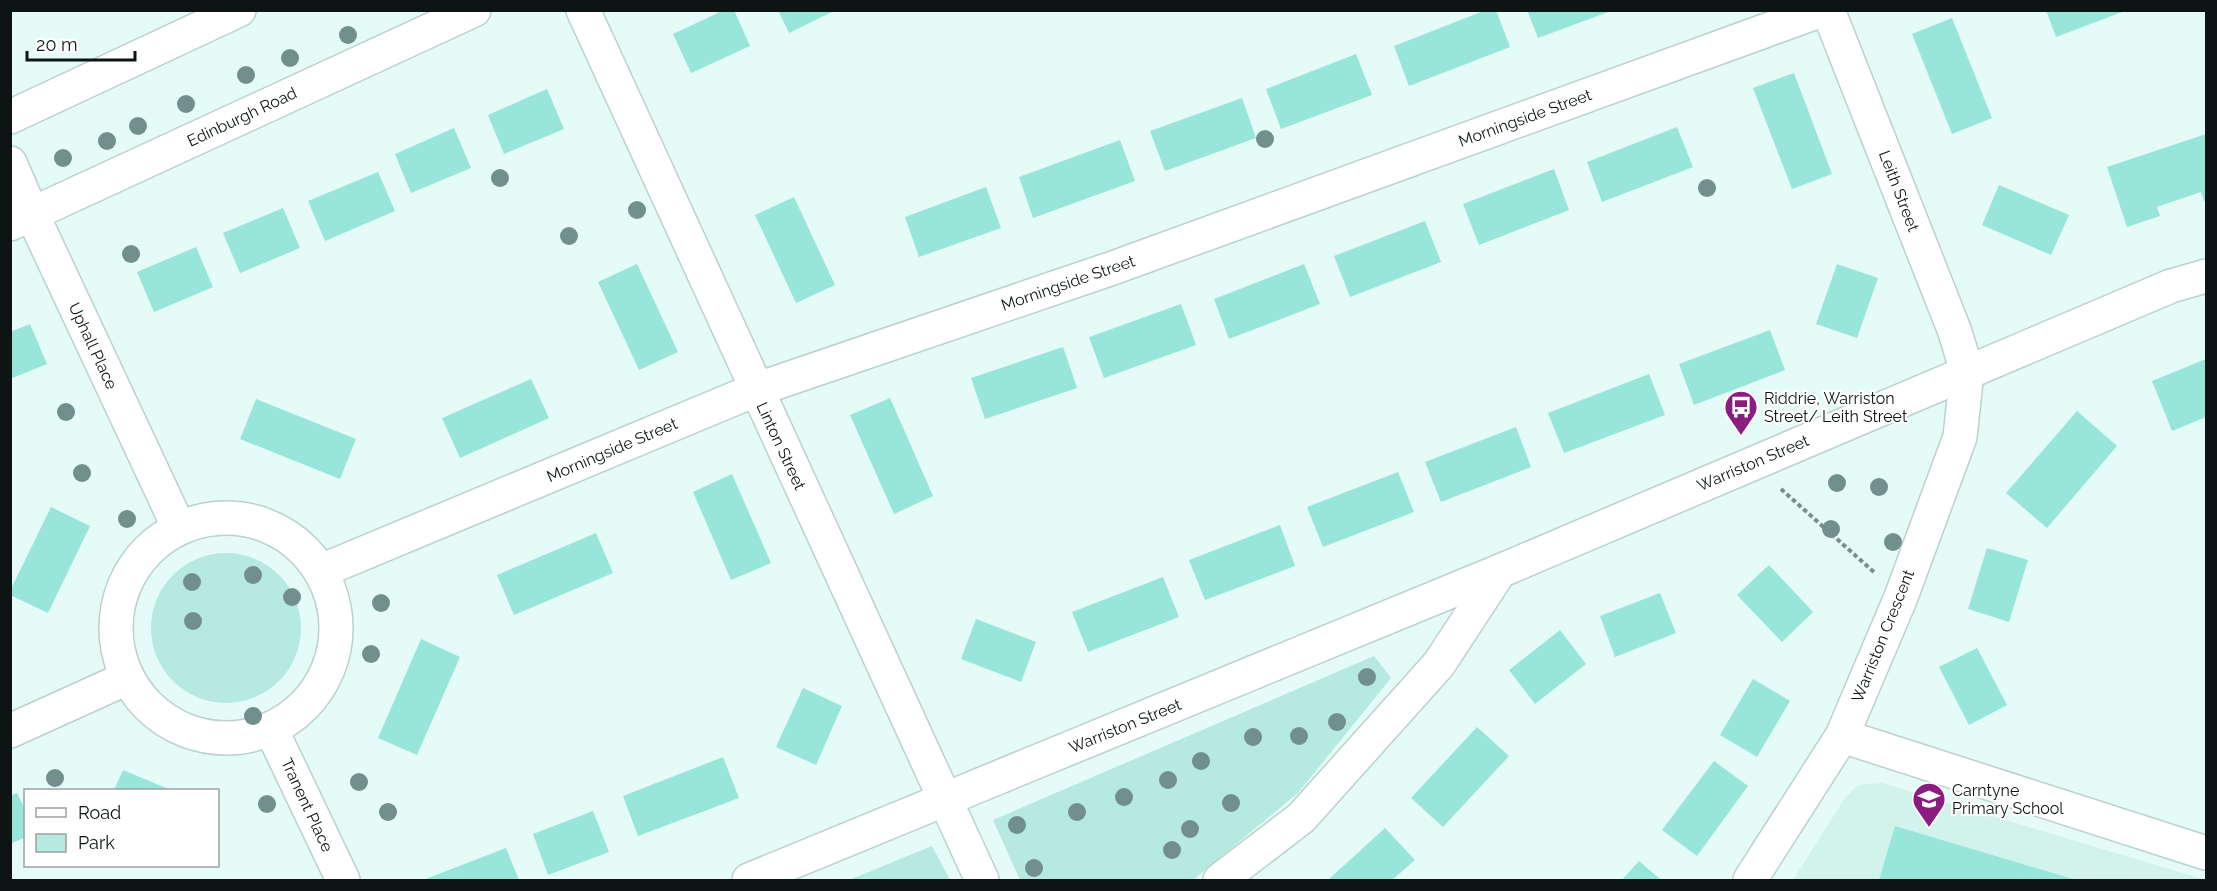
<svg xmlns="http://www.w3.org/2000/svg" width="2217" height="891" font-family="Raleway,sans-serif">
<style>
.built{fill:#d2f2ec}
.green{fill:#b6e9e0}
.building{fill:#97e6d9}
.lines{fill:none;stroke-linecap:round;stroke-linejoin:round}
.minor-casing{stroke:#bbd1cd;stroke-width:36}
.primary-casing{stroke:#bbd1cd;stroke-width:36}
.path{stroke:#7e8d8b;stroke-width:4;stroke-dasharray:4.5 3;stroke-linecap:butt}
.minor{stroke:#fff;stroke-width:33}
.primary{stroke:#fff;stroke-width:33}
.tree{fill:#72908b}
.labels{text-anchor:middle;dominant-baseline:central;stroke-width:4.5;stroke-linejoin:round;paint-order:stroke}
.street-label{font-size:16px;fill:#0d1514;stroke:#fff}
.poi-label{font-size:16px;fill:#0d1514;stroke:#fff;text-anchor:start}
</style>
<rect width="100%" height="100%" fill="#e5fbf7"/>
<path class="built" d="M1882,783L2206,880H1793L1845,798L1858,785Z"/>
<g class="green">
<circle cx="226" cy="628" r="75"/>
<path d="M1374,656L1391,678L1298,793L1193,880H1020L993,820Z"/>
<path d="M932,846L950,880H849Z"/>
</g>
<g class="building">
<path d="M724,10H734L750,46L691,73L673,34Z"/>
<path d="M778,10H836L789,33Z"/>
<path d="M1486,10H1496L1510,47L1409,86L1394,46Z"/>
<path d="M1527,10H1611V11L1538,38Z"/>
<path d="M2046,10H2125V11L2056,37Z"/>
<path d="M1952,18L1992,118L1952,134L1912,34Z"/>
<path d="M1356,54L1372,95L1281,129L1266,89Z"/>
<path d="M1794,73L1832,174L1792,189L1753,88Z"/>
<path d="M547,89L564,129L504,154L488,115Z"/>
<path d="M1242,98L1256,138L1165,171L1150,131Z"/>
<path d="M1677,127L1693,167L1602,202L1587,162Z"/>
<path d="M454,128L471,168L411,193L395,154Z"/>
<path d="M2206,134V200L2204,201L2201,192L2157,207L2160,216L2127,227L2107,167Z"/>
<path d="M1120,140L1135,181L1033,218L1019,177Z"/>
<path d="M1554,169L1569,210L1479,245L1463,204Z"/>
<path d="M378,172L395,211L325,241L308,201Z"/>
<path d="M1999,185L2069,215L2051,255L1982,225Z"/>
<path d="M986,187L1001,228L919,257L905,217Z"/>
<path d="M794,197L835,285L796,303L755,215Z"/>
<path d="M283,208L300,248L240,273L223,233Z"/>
<path d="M1425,221L1441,262L1350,297L1334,256Z"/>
<path d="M196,247L213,287L154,312L137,272Z"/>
<path d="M637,264L678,352L639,370L598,282Z"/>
<path d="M1304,264L1320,304L1229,339L1214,299Z"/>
<path d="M1837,264L1878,278L1857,338L1816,324Z"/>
<path d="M1181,304L1196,345L1104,378L1089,337Z"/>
<path d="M30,324L47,364L10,379V332Z"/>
<path d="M1770,330L1785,370L1694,405L1679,364Z"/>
<path d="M1063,347L1077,388L985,419L971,378Z"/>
<path d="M2206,359V417L2172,431L2152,381Z"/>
<path d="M1649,374L1665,415L1564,453L1548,413Z"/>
<path d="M531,379L549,418L460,458L442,418Z"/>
<path d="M890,398L933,496L894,514L850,415Z"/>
<path d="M256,399L356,439L340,479L240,439Z"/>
<path d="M2077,411L2117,446L2047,528L2006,493Z"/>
<path d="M1516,427L1531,467L1441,502L1425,462Z"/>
<path d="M1398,472L1414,512L1323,547L1307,507Z"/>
<path d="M732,474L771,563L731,580L693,492Z"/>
<path d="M51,507L90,526L48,613L10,595V591Z"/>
<path d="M1280,525L1295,566L1205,600L1189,560Z"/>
<path d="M596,533L613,573L514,615L497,575Z"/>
<path d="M1987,548L2028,560L2009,622L1968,609Z"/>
<path d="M1769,565L1813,612L1782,642L1737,595Z"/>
<path d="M1163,577L1179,617L1088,652L1072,612Z"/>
<path d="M1660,593L1676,633L1615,657L1600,616Z"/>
<path d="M976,619L1036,642L1021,682L961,659Z"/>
<path d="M1560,630L1586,664L1535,704L1509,670Z"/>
<path d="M421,639L460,657L417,755L378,738Z"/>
<path d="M1977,648L2007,705L1969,725L1939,667Z"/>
<path d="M1753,679L1790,701L1757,757L1720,735Z"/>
<path d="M803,688L842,706L816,765L776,747Z"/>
<path d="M1477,727L1509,756L1443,827L1411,798Z"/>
<path d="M723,757L739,798L638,836L623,796Z"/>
<path d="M1714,761L1748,786L1697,856L1662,830Z"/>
<path d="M123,770L171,790H114Z"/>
<path d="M17,793L26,811V837L10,844V796Z"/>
<path d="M593,811L609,852L548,875L533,834Z"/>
<path d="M1895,826L2076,880H1879Z"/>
<path d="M1385,828L1415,860L1392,880H1328Z"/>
<path d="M506,848L519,880H423Z"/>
<path d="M1639,861L1661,880H1622Z"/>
</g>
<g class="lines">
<defs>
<g id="minor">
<path d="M583,10L982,880"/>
<path d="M10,163L32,214L179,528"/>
<circle cx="226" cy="628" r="110"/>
<path d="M321,571L755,390L1110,269L1822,10"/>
<path d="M271,729L343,880"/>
<path d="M10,731L127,678"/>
<path d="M1842,736L2206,853"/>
<path d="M749,880L1500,571L2171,286L2206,276"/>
<path d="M1220,880L1301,818L1439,664L1500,571"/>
<path d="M1750,880L1842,736L1901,597L1960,437L1967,372L1955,332L1828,10"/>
</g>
<g id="primary">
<path d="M10,117L239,10"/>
<path d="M10,224L474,10"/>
</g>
</defs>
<use href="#minor" class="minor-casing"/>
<use href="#primary" class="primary-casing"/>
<path class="path" d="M1781,489L1874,572"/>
<use href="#minor" class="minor"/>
<use href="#primary" class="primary"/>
</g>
<g class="tree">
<circle cx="348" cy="35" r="9"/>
<circle cx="290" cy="58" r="9"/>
<circle cx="246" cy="75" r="9"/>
<circle cx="186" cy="104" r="9"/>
<circle cx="138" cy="126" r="9"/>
<circle cx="1265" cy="139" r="9"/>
<circle cx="107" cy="141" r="9"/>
<circle cx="63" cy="158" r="9"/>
<circle cx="500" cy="178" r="9"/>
<circle cx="1707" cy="188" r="9"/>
<circle cx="637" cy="210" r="9"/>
<circle cx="569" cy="236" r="9"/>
<circle cx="131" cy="254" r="9"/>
<circle cx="66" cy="412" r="9"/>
<circle cx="82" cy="473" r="9"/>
<circle cx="1837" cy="483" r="9"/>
<circle cx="1879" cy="487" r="9"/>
<circle cx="127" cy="519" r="9"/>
<circle cx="1831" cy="529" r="9"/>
<circle cx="1893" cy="542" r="9"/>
<circle cx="253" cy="575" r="9"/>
<circle cx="192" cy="582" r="9"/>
<circle cx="292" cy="597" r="9"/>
<circle cx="381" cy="603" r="9"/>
<circle cx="193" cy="621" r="9"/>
<circle cx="371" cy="654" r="9"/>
<circle cx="1367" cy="677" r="9"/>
<circle cx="253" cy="716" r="9"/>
<circle cx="1337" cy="722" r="9"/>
<circle cx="1299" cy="736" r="9"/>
<circle cx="1253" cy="737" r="9"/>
<circle cx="1201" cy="761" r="9"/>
<circle cx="55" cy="778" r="9"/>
<circle cx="1168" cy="780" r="9"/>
<circle cx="359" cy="782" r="9"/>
<circle cx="1124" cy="797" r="9"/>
<circle cx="1231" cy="803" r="9"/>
<circle cx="267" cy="804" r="9"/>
<circle cx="388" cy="812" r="9"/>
<circle cx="1077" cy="812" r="9"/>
<circle cx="1017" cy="825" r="9"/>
<circle cx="1190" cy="829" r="9"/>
<circle cx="1172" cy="850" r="9"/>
<circle cx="1034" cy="868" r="9"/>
</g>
<defs>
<symbol id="bus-pin" viewBox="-11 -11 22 30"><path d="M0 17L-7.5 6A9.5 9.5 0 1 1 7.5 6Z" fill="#8c1d80" stroke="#fff"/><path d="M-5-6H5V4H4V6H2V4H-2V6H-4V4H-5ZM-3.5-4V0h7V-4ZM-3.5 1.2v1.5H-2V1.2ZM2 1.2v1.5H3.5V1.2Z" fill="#fff"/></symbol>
<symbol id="school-pin" viewBox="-11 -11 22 30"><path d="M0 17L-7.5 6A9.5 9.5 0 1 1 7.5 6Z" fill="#8c1d80" stroke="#fff"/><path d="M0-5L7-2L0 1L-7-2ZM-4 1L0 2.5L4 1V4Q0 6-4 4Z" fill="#fff"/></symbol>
</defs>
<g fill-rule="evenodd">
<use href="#bus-pin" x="1722" y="388" width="38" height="52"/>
<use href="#school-pin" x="1910" y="780" width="38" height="52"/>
</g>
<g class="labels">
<g class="street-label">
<text transform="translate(242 117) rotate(-25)">Edinburgh Road</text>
<text transform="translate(1525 118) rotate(-20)">Morningside Street</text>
<text transform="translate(1899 191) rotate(69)">Leith Street</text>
<text transform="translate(1068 283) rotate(-19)">Morningside Street</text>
<text transform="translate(93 346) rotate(65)">Uphall Place</text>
<text transform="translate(781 446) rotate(65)">Linton Street</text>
<text transform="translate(612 450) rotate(-23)">Morningside Street</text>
<text transform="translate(1753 463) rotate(-23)">Warriston Street</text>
<text transform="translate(1883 636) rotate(-68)">Warriston Crescent</text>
<text transform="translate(1125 726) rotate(-22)">Warriston Street</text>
<text transform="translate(307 805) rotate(65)">Tranent Place</text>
</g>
<g class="poi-label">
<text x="1764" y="398">Riddrie, Warriston<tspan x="1764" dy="18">Street/ Leith Street</tspan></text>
<text x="1952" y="790">Carntyne<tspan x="1952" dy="18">Primary School</tspan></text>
</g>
</g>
<rect width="2217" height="891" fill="none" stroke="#0d1514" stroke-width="24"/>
<rect x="24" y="789" width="195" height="78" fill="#ffffff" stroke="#9ea1a1" stroke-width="1.5"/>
<rect x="36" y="808" width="30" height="9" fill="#ffffff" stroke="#9ea1a1" stroke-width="1.5"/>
<text x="78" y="819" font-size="18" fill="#0d1514">Road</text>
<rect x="36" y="834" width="30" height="18" fill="#b6e9e0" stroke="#9ea1a1" stroke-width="1.5"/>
<text x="78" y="849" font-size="18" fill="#0d1514">Park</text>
<path d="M27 51v9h108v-9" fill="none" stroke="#0d1514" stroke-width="3"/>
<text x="36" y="51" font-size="18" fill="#0d1514" stroke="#ffffff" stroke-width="4.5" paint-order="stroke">20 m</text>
</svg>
